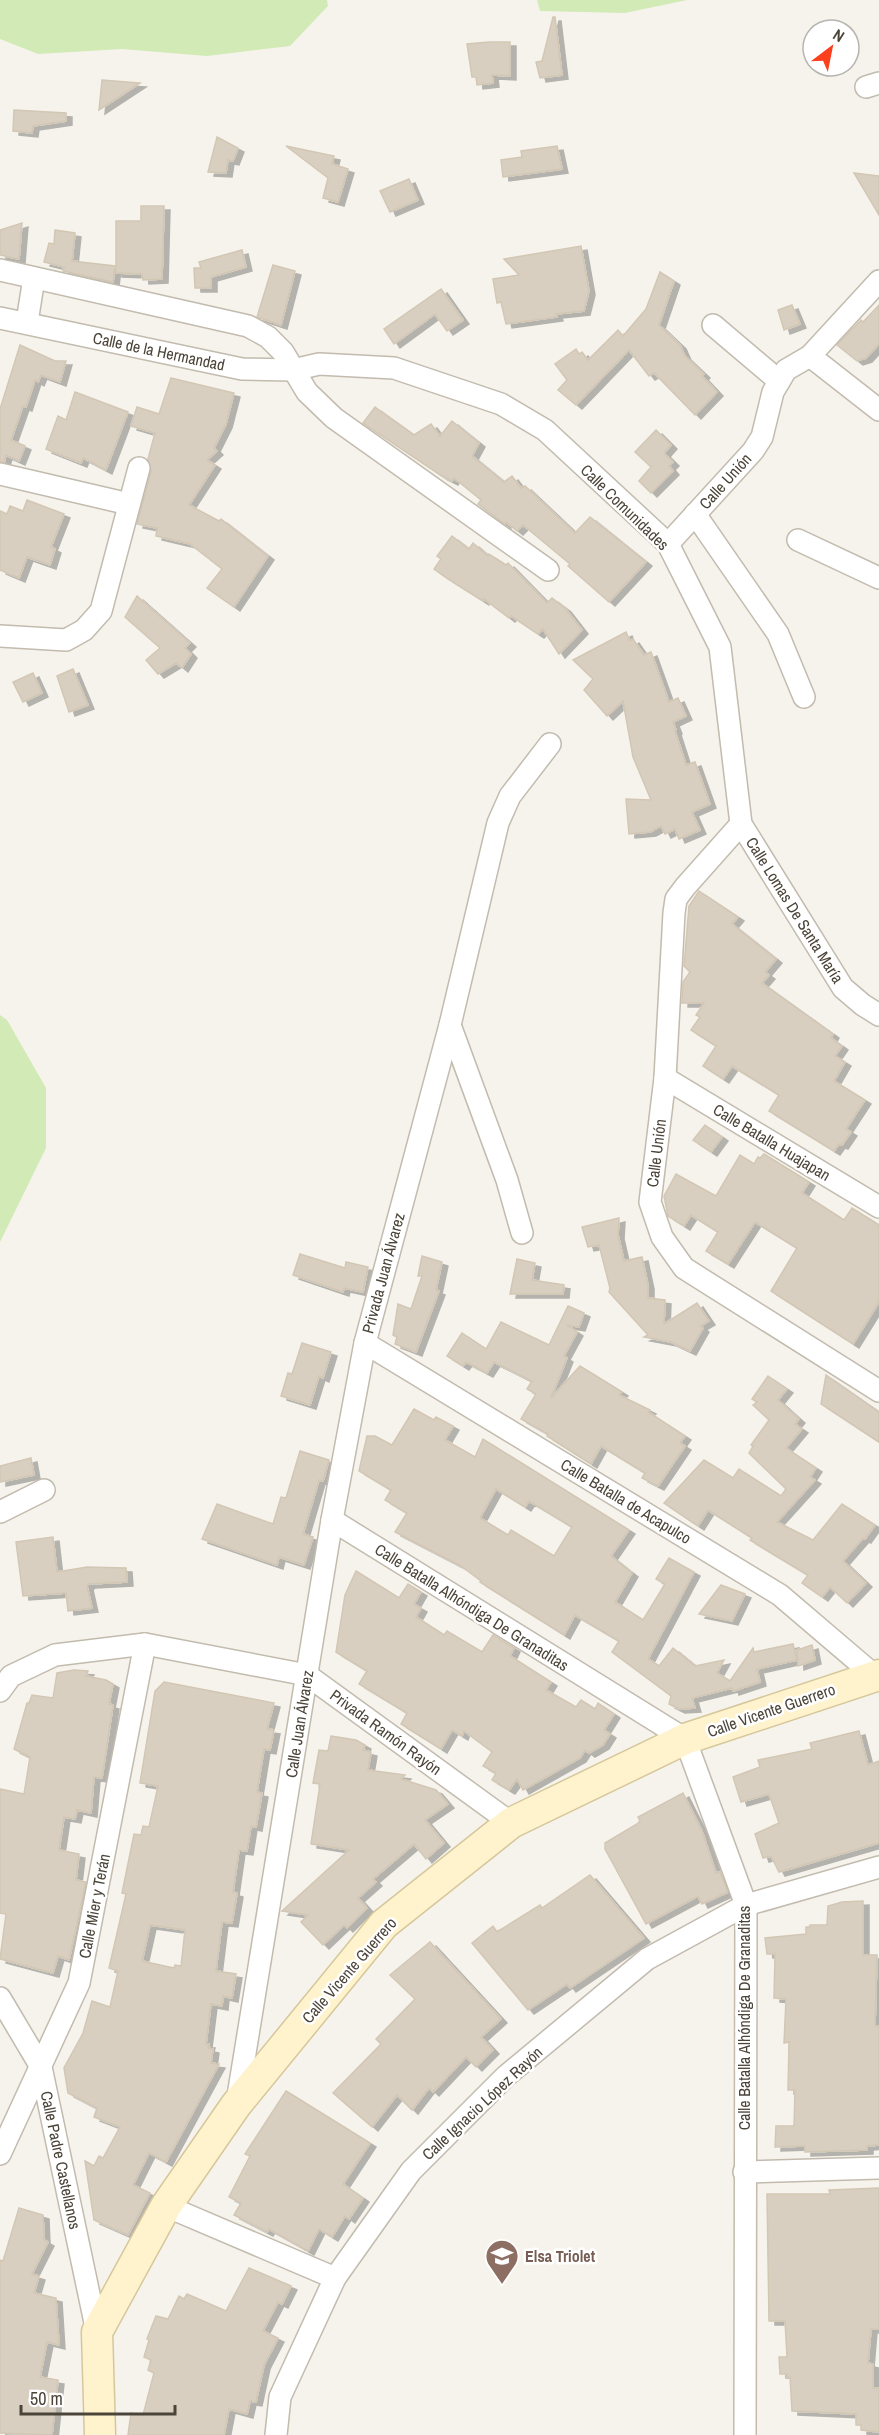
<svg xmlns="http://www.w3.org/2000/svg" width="879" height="2435" font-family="'Archivo Narrow',sans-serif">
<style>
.green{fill:#d2eab5}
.building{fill:#d8cfc1;stroke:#d3c7b4;stroke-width:1.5;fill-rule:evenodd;filter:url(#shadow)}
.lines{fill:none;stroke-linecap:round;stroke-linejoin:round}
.street-casing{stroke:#c2bbae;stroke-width:24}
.secondary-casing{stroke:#d6c79b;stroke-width:33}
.street{stroke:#fff;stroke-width:21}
.secondary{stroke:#fff3cd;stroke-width:30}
.labels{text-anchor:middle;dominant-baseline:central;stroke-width:5;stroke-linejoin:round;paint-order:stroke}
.street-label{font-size:16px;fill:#4b4439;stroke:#fff}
.education-label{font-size:16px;font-weight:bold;fill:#785e54;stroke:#fff;text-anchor:start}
</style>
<defs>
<filter id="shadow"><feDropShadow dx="6" dy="4" stdDeviation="0" flood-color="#0004"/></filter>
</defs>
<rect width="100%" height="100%" fill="#f6f3ec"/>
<g class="green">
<path d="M0,0H327L328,6L290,46L207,56L122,49L38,54L0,39Z"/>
<path d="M537,0H687L625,13L540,11Z"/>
<path d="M0,1015L7,1020L46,1088V1148L0,1242Z"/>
</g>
<g class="building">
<path d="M553,17H555L562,75L540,78L536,62L542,61Z"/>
<path d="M489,42H510V76L492,75L493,83L477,85L476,77H472L467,44Z"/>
<path d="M102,80L140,83L99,110Z"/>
<path d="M14,110L66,113V121L33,126L32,133L13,131Z"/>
<path d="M217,137L238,148L233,161L228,160L226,173L208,172Z"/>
<path d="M286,146L334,156L332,164L348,169L338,202L323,198L328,178Z"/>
<path d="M557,146L562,169L503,177L501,160L522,157L521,151Z"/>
<path d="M854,173L879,176V215Z"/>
<path d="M409,179L418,200L390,212L380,191Z"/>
<path d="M141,206H164L162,279L143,280L142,274L116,273V221H141Z"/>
<path d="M22,223L19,259L0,255V230Z"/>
<path d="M55,230L75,233L72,261L115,266L113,282L63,271L64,267L44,262L49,243L54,244Z"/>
<path d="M581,246L589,291L584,311L556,314L557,317L506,324L501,302L497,303L493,279L519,275L504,259Z"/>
<path d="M242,250L246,267L211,277V288H195L194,268H201L199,262Z"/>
<path d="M273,265L295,271L281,325L257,317Z"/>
<path d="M660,272L674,281L659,325L680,345L685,356L704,374L702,376L717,392L695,415L654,373L649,376L629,350L576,405L558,390L567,380L555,364L576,349L579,354L582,352L588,360L618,330L623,336L646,309Z"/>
<path d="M441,289L463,320L447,331L435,314L394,344L384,329Z"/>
<path d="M792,305L800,324L784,330L778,310Z"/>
<path d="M879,305V344L866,358L857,361L837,345L861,320L863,322Z"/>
<path d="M20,345L55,361H66L60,382L41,375L38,382L35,380L26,407L23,406L11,440L25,446L19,461L6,455L4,462H0V409Z"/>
<path d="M171,378L234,393L226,424L214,448L217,451L207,460L215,465L189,505L219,521L221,519L268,556L234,607L207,588L222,569L190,544L156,536L157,528L137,524L151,471L148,459L155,433L131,426L137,407L159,414Z"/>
<path d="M75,392L128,412L106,470L83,458L81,463L46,449L58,416L66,420Z"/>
<path d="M375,407L414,435L431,424L440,436L452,421L479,443L472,456L504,482L512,476L521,488L525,486L575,533L590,517L646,562L609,602L568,566L570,564L523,525L517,531L506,522L505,524L478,504L481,500L454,478L452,481L442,476L363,423Z"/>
<path d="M656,430L671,445L664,453L673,462L669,466L673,471L651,493L639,481L651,467L635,452Z"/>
<path d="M27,500L64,514L51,547L55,549L50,565L27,557L19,578L0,570V511L7,514L10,506L23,511Z"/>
<path d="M452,536L469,549L473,543L488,556L489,554L506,565L508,563L547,603L552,598L565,608L582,630L559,654L543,629L538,634L511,616L509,618L484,599L483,601L448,579L434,569L441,559L437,556Z"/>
<path d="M137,596L190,643L185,648L191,654L182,668L176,663L158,674L146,660L160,648L125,617Z"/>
<path d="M626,632L630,641L633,639L644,655L651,652L669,702L678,698L686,716L673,722L676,730L675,731L686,765L695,762L710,804L692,812L700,830L679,839L675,829L665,834L661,826L650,832L629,834L626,799L651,800L633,757L623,701L607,716L584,690L593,679L573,660Z"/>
<path d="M73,669L88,705L69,712L57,676Z"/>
<path d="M33,673L42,693L23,702L13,682Z"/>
<path d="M699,891L738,917L732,924L776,959L765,972L769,975L762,983L833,1034L831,1038L842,1046L835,1056L845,1062L834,1081L865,1100L846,1129L851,1132L842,1145L839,1144L834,1151L769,1111L779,1095L732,1066L723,1079L703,1066L716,1046L691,1030L700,1017L696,1015L704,1003H682L683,982L690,972L684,966L689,906Z"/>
<path d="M705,1125L722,1137L711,1152L693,1140Z"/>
<path d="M764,1154L809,1182L802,1193L844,1220L852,1208L879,1225V1302L853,1344L771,1291L797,1248L755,1222L728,1264L706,1251L718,1232L691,1215L684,1226L668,1216L664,1196L676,1174L716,1196L740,1155L754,1164L758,1157L760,1158Z"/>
<path d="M619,1218L618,1235L624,1261L642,1257L648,1285V1298L665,1300L664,1324L697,1303L709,1321L700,1326L703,1328L690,1351L671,1342L644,1337L648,1335L609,1292L610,1288L599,1245L588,1247L582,1227Z"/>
<path d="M300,1254L345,1268L346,1262L368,1267L363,1292L344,1288L343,1292L293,1275Z"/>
<path d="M422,1256L442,1262L436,1290L439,1291L416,1352L395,1344L397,1337L393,1335L398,1304L411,1309L422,1276H418Z"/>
<path d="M517,1259L535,1263L532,1280L564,1285L563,1294H510Z"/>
<path d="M568,1306L584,1313L579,1327L567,1325L577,1332L564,1356L567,1358L551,1398L580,1366L622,1392L619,1395L650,1410L648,1412L685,1436L680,1443L685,1446L658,1486L642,1478L645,1473L601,1446L591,1464L547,1436L548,1434L521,1419L536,1394L527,1389L532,1381L494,1362L487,1373L466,1362L463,1366L447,1356L462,1333L486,1349L501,1322L549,1345Z"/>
<path d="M302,1343L331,1352L323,1378L319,1376L310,1405L281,1396L288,1373L292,1374Z"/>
<path d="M826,1375L879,1412V1442L821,1404Z"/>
<path d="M768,1376L787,1389L778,1400L799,1419L795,1424L802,1429L786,1448L816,1468L810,1477L815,1480L777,1522L813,1540L842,1504L875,1525L865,1539L863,1538L843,1561L866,1583L847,1603L830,1587L822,1597L802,1583L808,1575L750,1540L752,1538L708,1510L698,1526L664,1503L704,1460L733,1478L739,1469L781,1496L786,1489L749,1453L753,1446L751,1445L769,1420L753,1405L757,1402L752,1399Z"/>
<path d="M414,1409L434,1420L436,1417L453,1426L445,1440L475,1457L483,1439L629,1530L611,1556L632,1573L615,1602L643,1620L665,1584L656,1579L669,1558L694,1572L648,1659L659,1666L673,1648L695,1666L724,1660L717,1673L730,1681L753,1648L754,1652L793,1644L797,1660L757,1669L760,1682L733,1691L732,1688L692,1698L695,1708L679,1709L669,1704L671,1696L612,1652L619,1641L575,1615L564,1635L480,1582L481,1581L461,1566L395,1532L407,1513L385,1500L391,1490L359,1471L367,1436H375L392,1445ZM496,1489L525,1507L529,1501L572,1527L554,1556L511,1530L508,1535L480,1518Z"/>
<path d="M300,1451L329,1460L323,1481L319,1480L303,1534L313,1537L304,1565L279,1557L277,1565L202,1539L217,1504L273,1524L281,1497L286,1498Z"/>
<path d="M31,1458L34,1475L0,1482V1466Z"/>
<path d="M53,1537L57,1572L87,1567L126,1568L127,1582L89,1584L87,1586L92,1608L68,1611L66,1593L23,1596L16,1542Z"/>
<path d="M356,1571L399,1598L408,1584L421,1592L414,1604L421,1608L416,1617L444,1635L447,1631L482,1652L493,1635L514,1648L510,1656L551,1682L546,1690L576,1707L581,1700L595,1709L598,1703L614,1714L604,1730L610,1734L603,1745L589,1753L585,1750L580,1758L523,1790L517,1779L509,1790L492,1780L496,1773L483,1766L492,1752L464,1731L462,1736L452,1730L441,1749L401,1724L407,1713L359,1684L367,1671L336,1652L345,1595Z"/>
<path d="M721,1585L745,1594L732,1621L699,1614Z"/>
<path d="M812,1645L815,1660L798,1666L797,1650Z"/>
<path d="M74,1670L88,1671L86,1676L106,1680L113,1684L109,1704L113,1705L102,1778L94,1777L91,1813L77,1810L75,1819L64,1817L59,1850L79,1854L76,1880L86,1882L69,1960L58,1956L53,1973L0,1959L6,1914L0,1913V1789L24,1794L30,1757L14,1749L27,1703H29L32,1695L53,1698L57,1673Z"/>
<path d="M164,1682L274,1703L267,1729L274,1730L270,1750L264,1749L257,1792L262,1793L256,1827L251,1826L247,1851L239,1850L233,1892L237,1893L232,1923L222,1922L216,1971L236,1974L232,1998L223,1996L222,2006L211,2004L206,2044H209L208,2048L213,2049L211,2063L219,2064L166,2162L149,2153L133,2185L150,2193L128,2235L94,2220L85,2161L94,2166L99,2156L103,2158L120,2127L94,2117L97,2108L68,2093L64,2068L83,2033L92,2001L110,2007L118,1971L109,1968L126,1894L122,1893L134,1834L141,1835L143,1826L149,1827L158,1786L140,1783L155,1691ZM150,1925L185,1930L181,1966L175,1965L174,1968L142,1961Z"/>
<path d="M859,1731L868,1765L879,1761V1843L779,1872L771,1856L763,1858L755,1834L779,1823L769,1794L741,1802L733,1777L760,1767L758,1760L812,1749L810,1743Z"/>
<path d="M331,1736L356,1740L365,1745L363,1750L371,1752L368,1770L405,1775L401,1779L436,1790L448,1804L425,1820L444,1843L426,1859L414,1844L373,1879L376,1882L358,1898L367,1908L347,1928L344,1925L323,1945L301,1922L308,1915L282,1911L349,1850L311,1844L320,1784L313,1783L319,1750L328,1751Z"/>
<path d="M683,1793L702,1831L716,1873L720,1872L728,1892L702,1904L698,1896L646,1924L605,1849V1843L637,1824L640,1821L638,1817Z"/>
<path d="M590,1875L644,1938L570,1988L567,1984L528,2010L472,1943L493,1926L497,1932L540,1905L542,1908Z"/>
<path d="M863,1901V1955H877L875,2026H879V2145L867,2146V2150L805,2152V2146L775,2147L776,2126H794L795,2090H788L789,2042L784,2043L786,1999L774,1998L775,1954H767L765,1938L806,1934V1927H810V1925H827L828,1906L842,1902Z"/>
<path d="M430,1942L501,2019L481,2037L493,2050L476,2067L466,2057L433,2092L429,2088L412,2110L397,2095L372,2127L333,2093L381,2044L376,2039L415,1999L390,1975Z"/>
<path d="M286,2091L370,2143L343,2184L363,2198L349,2219L345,2216L332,2237L319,2229L308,2251L269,2229L267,2232L234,2215L241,2203L229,2197L250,2156L245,2154Z"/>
<path d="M879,2188V2329H871L868,2363L873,2364V2388H879V2432L861,2430V2425H856V2414L792,2411L790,2377H787V2374H780L779,2357H787L785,2321H769L767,2194H830L829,2190Z"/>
<path d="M19,2208L43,2215L44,2240L48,2242L32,2274L39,2276L34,2293L56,2298L59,2345L47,2342L40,2377L58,2380L52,2435L0,2433V2260L3,2261Z"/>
<path d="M249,2268L291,2286L282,2304L278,2302L263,2331L278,2338L264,2365L256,2402L250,2401L247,2414L229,2409L224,2435H128L131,2413L143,2415L154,2373L148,2370L151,2360L144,2357L149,2340L147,2339L156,2316L168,2319L179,2296L184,2299L187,2294L226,2311Z"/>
</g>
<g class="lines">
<defs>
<g id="street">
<path d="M866,87L879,83"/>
<path d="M0,270L248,326L268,337L283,352L307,392L334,418L548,570"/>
<path d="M0,318L242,369L293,370L319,364L394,368L501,404L545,430L668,544L720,647L741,824L843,988L863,1005L879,1015"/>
<path d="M27,322L34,278"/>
<path d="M713,325L779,381"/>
<path d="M810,356L879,410"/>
<path d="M0,474L129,504"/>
<path d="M695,514L778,634L804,697"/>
<path d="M798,540L879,578"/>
<path d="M668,544L753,451L762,437L773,392L786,370L810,356L879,281"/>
<path d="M0,636L66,640L84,630L101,611L139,468"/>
<path d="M741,824L685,887L676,899L674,913L665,1078L650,1202L662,1237L684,1268L879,1391"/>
<path d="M450,1025L507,1180L522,1233"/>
<path d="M665,1078L879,1207"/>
<path d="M365,1343L780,1595L875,1676"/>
<path d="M0,1512L44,1490"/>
<path d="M332,1520L685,1739L746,1905L745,2435"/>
<path d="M0,1691L11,1676L55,1655L145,1644L307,1675L511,1823"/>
<path d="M0,1998L41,2067L97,2332"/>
<path d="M237,2102L332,1520L365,1343L450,1025L498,823L510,796L550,744"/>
<path d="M0,2154L79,1983L145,1644"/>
<path d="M744,2172L879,2168"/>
<path d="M166,2206L335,2278"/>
<path d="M276,2435L280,2397L335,2278L411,2171L506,2076L647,1959L746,1905L879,1867"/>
</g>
<path id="secondary" d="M100,2435L97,2332L166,2206L236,2105L384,1924L511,1823L685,1739L879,1675"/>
</defs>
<use href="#street" class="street-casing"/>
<use href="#secondary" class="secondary-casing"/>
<use href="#street" class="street"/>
<use href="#secondary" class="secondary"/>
</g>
<defs>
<symbol id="school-pin" viewBox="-11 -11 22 30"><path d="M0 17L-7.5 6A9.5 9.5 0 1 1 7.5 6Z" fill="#8d6e63" stroke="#fff"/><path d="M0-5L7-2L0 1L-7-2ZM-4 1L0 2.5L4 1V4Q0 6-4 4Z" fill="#fff"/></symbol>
</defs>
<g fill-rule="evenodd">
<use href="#school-pin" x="483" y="2237" width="38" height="52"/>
</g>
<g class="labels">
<g class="street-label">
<text transform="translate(159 351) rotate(12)">Calle de la Hermandad</text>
<text transform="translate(725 481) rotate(-48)">Calle Unión</text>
<text transform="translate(625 507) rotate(44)">Calle Comunidades</text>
<text transform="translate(795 910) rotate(58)">Calle Lomas De Santa María</text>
<text transform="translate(772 1142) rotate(31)">Calle Batalla Huajapan</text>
<text transform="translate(656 1153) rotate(-83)">Calle Unión</text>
<text transform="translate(383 1273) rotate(-75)">Privada Juan Álvarez</text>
<text transform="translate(626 1501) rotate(31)">Calle Batalla de Acapulco</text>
<text transform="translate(472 1607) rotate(32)">Calle Batalla Alhóndiga De Granaditas</text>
<text transform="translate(771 1710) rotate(-19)">Calle Vicente Guerrero</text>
<text transform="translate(299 1724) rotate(-81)">Calle Juan Álvarez</text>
<text transform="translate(386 1732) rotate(36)">Privada Ramón Rayón</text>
<text transform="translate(94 1906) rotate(-79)">Calle Mier y Terán</text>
<text transform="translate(349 1970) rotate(-49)">Calle Vicente Guerrero</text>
<text transform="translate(744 2018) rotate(-90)">Calle Batalla Alhóndiga De Granaditas</text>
<text transform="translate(482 2103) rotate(-43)">Calle Ignacio López Rayón</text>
<text transform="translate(61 2160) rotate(78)">Calle Padre Castellanos</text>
</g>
<g class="education-label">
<text x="525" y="2256">Elsa Triolet</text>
</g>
</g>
<g transform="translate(831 48) rotate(32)"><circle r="28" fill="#ffffff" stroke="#b7b4b0" stroke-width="1.5"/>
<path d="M0-4.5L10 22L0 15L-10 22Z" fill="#fc3f1d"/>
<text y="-9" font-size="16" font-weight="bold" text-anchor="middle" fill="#4b4439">N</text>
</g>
<path d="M21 2405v9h154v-9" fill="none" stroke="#4b4439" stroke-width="3"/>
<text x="30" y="2405" font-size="18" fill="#4b4439" stroke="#ffffff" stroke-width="4.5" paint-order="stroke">50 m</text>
</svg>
